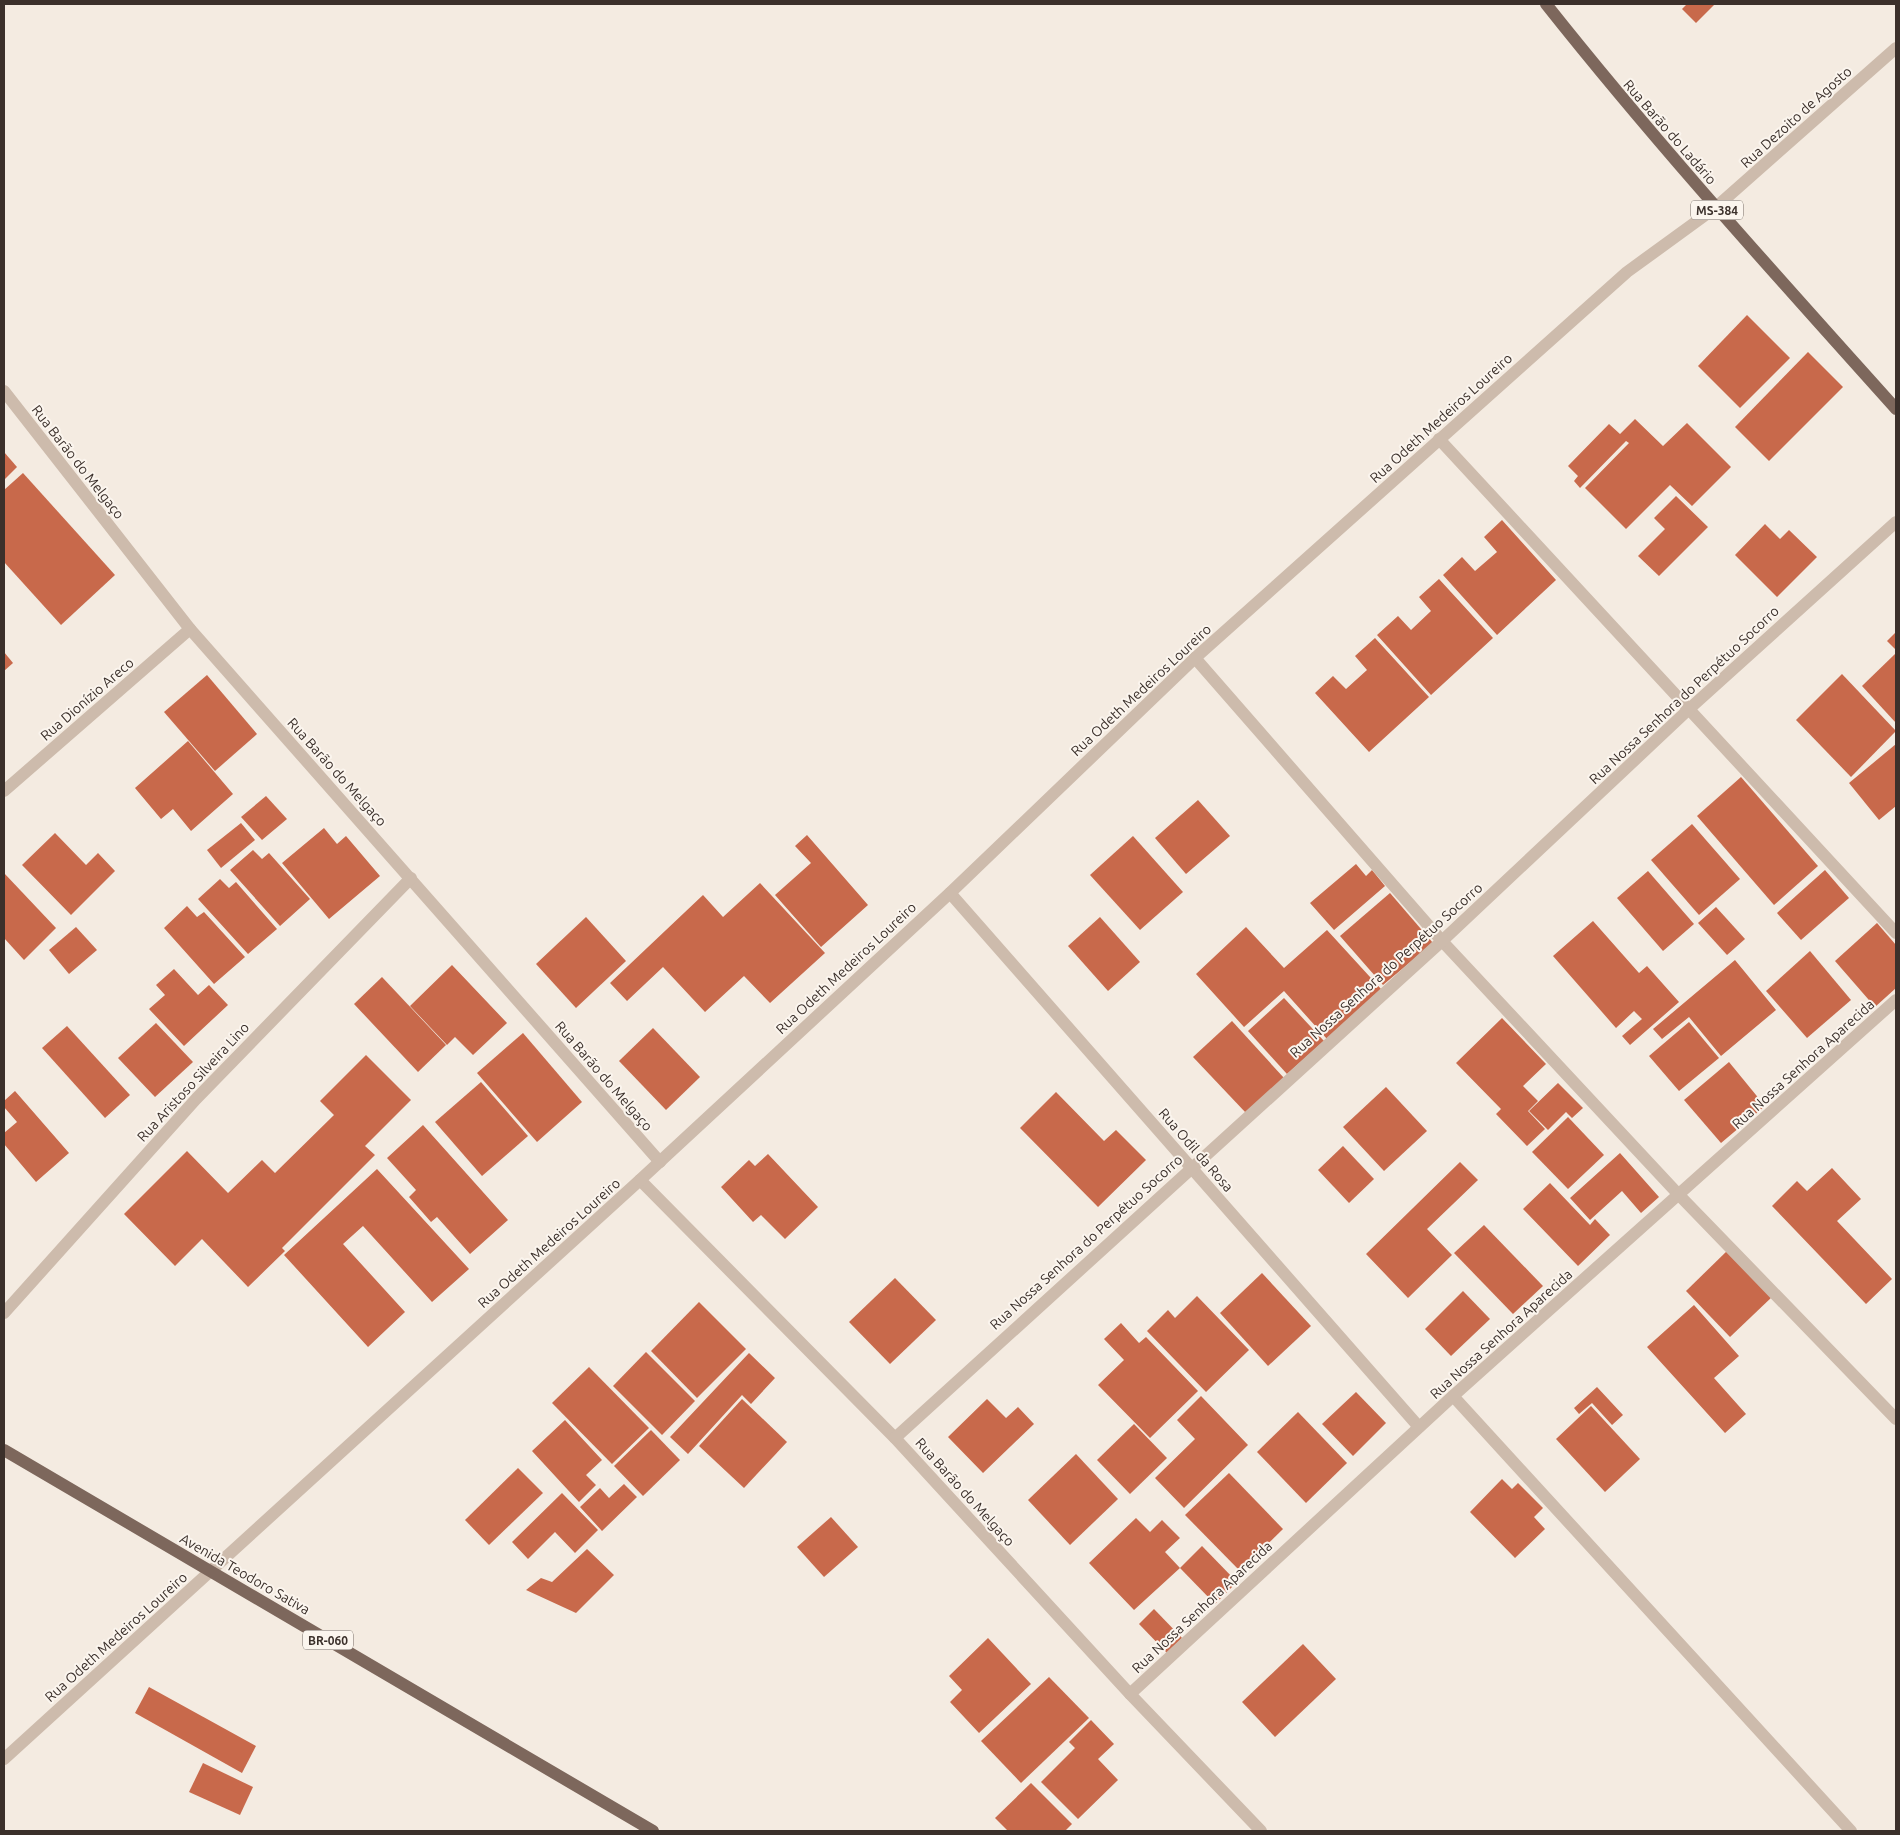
<svg xmlns="http://www.w3.org/2000/svg" width="1900" height="1835" font-family="Ubuntu,sans-serif">
<style>
.building{fill:#c8694b}
.lines{fill:none;stroke-linecap:round;stroke-linejoin:round}
.minor{stroke:#cdbbac;stroke-width:12}
.major{stroke:#7d675c;stroke-width:12}
.labels{text-anchor:middle;dominant-baseline:central;stroke-width:4;stroke-linejoin:round;paint-order:stroke}
.shield{fill:#fbf5ee;stroke:#756b66;stroke-width:1}
.shield-label{font-size:12px;font-weight:bold;fill:#3b302b}
.street-label{font-size:14px;fill:#3b302b;stroke:#fbf5ee}
</style>
<rect width="100%" height="100%" fill="#f4ebe1"/>
<g class="building">
<path d="M1687,4H1715L1696,23L1682,9Z"/>
<path d="M1747,315L1790,358L1740,408L1698,366Z"/>
<path d="M1808,352L1843,387L1769,461L1735,427Z"/>
<path d="M1635,419L1663,446L1687,423L1731,467L1692,506L1670,485L1626,529L1585,488L1629,443L1626,441L1580,488L1574,481L1578,476L1568,466L1609,424L1620,434Z"/>
<path d="M4,452L17,467L4,480Z"/>
<path d="M23,473L115,575L61,625L4,562V490Z"/>
<path d="M1676,496L1708,527L1659,576L1638,556L1665,529L1654,518Z"/>
<path d="M1502,520L1556,580L1497,635L1443,575L1462,557L1475,571L1497,552L1484,537Z"/>
<path d="M1765,524L1780,539L1789,530L1817,557L1777,597L1735,555Z"/>
<path d="M1439,579L1493,638L1431,695L1377,635L1398,616L1411,630L1431,611L1419,597Z"/>
<path d="M1896,632V650L1887,641Z"/>
<path d="M1375,638L1429,697L1369,752L1315,693L1333,676L1346,689L1367,670L1355,656Z"/>
<path d="M4,652L13,663L4,671Z"/>
<path d="M1896,653V723L1862,686Z"/>
<path d="M1842,674L1896,731L1851,777L1796,720Z"/>
<path d="M207,675L257,734L215,771L164,712Z"/>
<path d="M188,741L233,794L191,831L173,809L161,819L135,788Z"/>
<path d="M1896,744V806L1879,820L1849,783Z"/>
<path d="M1741,777L1818,866L1774,905L1697,816Z"/>
<path d="M266,796L287,819L262,840L241,817Z"/>
<path d="M1198,800L1230,836L1186,874L1155,838Z"/>
<path d="M241,823L255,840L221,868L207,850Z"/>
<path d="M1692,824L1740,879L1699,915L1651,860Z"/>
<path d="M324,828L337,844L346,836L380,876L329,919L282,863Z"/>
<path d="M55,833L86,865L98,853L115,871L71,915L22,865Z"/>
<path d="M807,835L868,905L821,947L775,895L811,863L795,846Z"/>
<path d="M1133,836L1183,892L1140,930L1090,875Z"/>
<path d="M253,850L262,859L269,853L310,899L280,926L230,870Z"/>
<path d="M1356,864L1366,876L1372,870L1385,886L1334,930L1310,903Z"/>
<path d="M1825,870L1849,898L1801,940L1777,913Z"/>
<path d="M1648,871L1694,924L1663,951L1617,898Z"/>
<path d="M4,873L56,928L24,960L4,938Z"/>
<path d="M220,879L229,888L236,882L277,929L248,954L198,899Z"/>
<path d="M760,883L825,953L770,1003L744,976L705,1012L663,967L627,1001L610,983L703,895L723,917Z"/>
<path d="M1390,893L1433,943L1383,985L1340,936Z"/>
<path d="M187,906L197,917L204,912L245,957L214,984L164,928Z"/>
<path d="M1716,907L1745,939L1727,955L1698,923Z"/>
<path d="M586,917L626,961L576,1008L536,964Z"/>
<path d="M1100,917L1140,962L1108,991L1068,946Z"/>
<path d="M1593,921L1639,973L1647,966L1679,1002L1630,1045L1622,1036L1642,1019L1634,1011L1616,1028L1553,956Z"/>
<path d="M1877,923L1896,945V988L1875,1007L1835,961Z"/>
<path d="M76,927L97,950L69,974L49,950Z"/>
<path d="M1246,927L1284,968L1327,930L1381,989L1327,1039L1284,991L1244,1027L1196,974Z"/>
<path d="M1810,951L1851,1000L1807,1038L1766,991Z"/>
<path d="M1735,960L1776,1010L1721,1056L1689,1017L1662,1039L1653,1029Z"/>
<path d="M452,965L507,1023L473,1055L455,1037L447,1045L410,1006Z"/>
<path d="M174,969L198,995L209,985L228,1005L184,1046L149,1009L165,995L156,985Z"/>
<path d="M382,977L446,1045L418,1072L354,1004Z"/>
<path d="M1284,998L1324,1041L1287,1074L1248,1031Z"/>
<path d="M1502,1018L1546,1064L1523,1086L1538,1101L1528,1111L1545,1129L1527,1146L1496,1114L1501,1109L1456,1063Z"/>
<path d="M1232,1021L1284,1078L1246,1113L1193,1057Z"/>
<path d="M1689,1022L1719,1058L1679,1091L1649,1056Z"/>
<path d="M156,1023L193,1062L155,1097L118,1058Z"/>
<path d="M67,1026L130,1095L105,1118L42,1048Z"/>
<path d="M653,1028L700,1077L666,1110L619,1061Z"/>
<path d="M523,1033L582,1102L537,1142L477,1073Z"/>
<path d="M366,1055L411,1100L365,1146L375,1155L282,1248L285,1251L248,1287L202,1239L175,1266L124,1214L187,1151L228,1193L262,1160L275,1173L334,1115L320,1101Z"/>
<path d="M1729,1062L1765,1106L1721,1143L1684,1100Z"/>
<path d="M481,1082L528,1136L482,1176L435,1122Z"/>
<path d="M1558,1083L1583,1108L1572,1118L1566,1112L1548,1130L1529,1111Z"/>
<path d="M1386,1087L1427,1131L1384,1171L1343,1127Z"/>
<path d="M15,1091L69,1153L36,1182L4,1144V1133L17,1122L4,1107V1101Z"/>
<path d="M1056,1092L1104,1141L1116,1130L1146,1160L1098,1207L1020,1128Z"/>
<path d="M1568,1117L1604,1155L1568,1189L1532,1152Z"/>
<path d="M423,1125L508,1220L470,1254L437,1217L431,1222L409,1197L416,1190L387,1158Z"/>
<path d="M1343,1146L1374,1179L1349,1203L1318,1170Z"/>
<path d="M1620,1153L1659,1197L1641,1213L1622,1191L1590,1220L1570,1198Z"/>
<path d="M768,1154L818,1207L785,1239L761,1215L753,1222L721,1187L749,1160L755,1166Z"/>
<path d="M1460,1162L1478,1180L1427,1229L1452,1255L1408,1298L1366,1254Z"/>
<path d="M1832,1168L1861,1199L1837,1221L1892,1279L1866,1304L1772,1206L1797,1181L1807,1191Z"/>
<path d="M377,1169L469,1269L432,1302L363,1226L343,1244L405,1312L368,1347L284,1255Z"/>
<path d="M1550,1183L1590,1225L1595,1219L1610,1235L1578,1266L1523,1209Z"/>
<path d="M1484,1225L1543,1286L1513,1314L1454,1253Z"/>
<path d="M1729,1249L1773,1296L1730,1337L1686,1291Z"/>
<path d="M1262,1273L1311,1326L1268,1366L1220,1313Z"/>
<path d="M895,1278L936,1320L890,1364L849,1322Z"/>
<path d="M1463,1291L1490,1319L1451,1356L1425,1329Z"/>
<path d="M1197,1296L1249,1350L1206,1392L1147,1331L1168,1310L1175,1318Z"/>
<path d="M699,1302L746,1349L697,1398L651,1351Z"/>
<path d="M1694,1305L1739,1356L1714,1378L1746,1414L1725,1433L1647,1347Z"/>
<path d="M1121,1323L1139,1343L1146,1337L1198,1391L1150,1438L1098,1385L1124,1360L1104,1339Z"/>
<path d="M646,1352L695,1401L662,1435L613,1386Z"/>
<path d="M749,1353L775,1378L751,1404L742,1395L688,1454L670,1437Z"/>
<path d="M589,1367L649,1428L612,1464L552,1403Z"/>
<path d="M1597,1387L1623,1415L1612,1425L1592,1403L1579,1414L1574,1408Z"/>
<path d="M1356,1392L1386,1423L1353,1456L1322,1424Z"/>
<path d="M1201,1396L1248,1445L1184,1508L1155,1478L1195,1439L1177,1420Z"/>
<path d="M742,1399L787,1442L744,1488L699,1446Z"/>
<path d="M987,1399L1006,1418L1018,1407L1034,1424L983,1473L948,1437Z"/>
<path d="M1591,1406L1640,1459L1605,1492L1556,1439Z"/>
<path d="M1298,1412L1347,1463L1306,1503L1257,1452Z"/>
<path d="M565,1420L602,1460L586,1475L596,1485L579,1502L532,1451Z"/>
<path d="M1134,1424L1167,1458L1130,1494L1097,1460Z"/>
<path d="M651,1430L680,1460L643,1496L614,1466Z"/>
<path d="M1076,1454L1118,1499L1070,1545L1028,1500Z"/>
<path d="M518,1468L543,1493L489,1545L465,1520Z"/>
<path d="M1229,1473L1283,1529L1240,1571L1185,1515Z"/>
<path d="M1502,1479L1512,1489L1518,1483L1543,1508L1534,1517L1545,1529L1515,1558L1470,1512Z"/>
<path d="M624,1484L637,1497L602,1531L580,1507L600,1488L609,1498Z"/>
<path d="M562,1493L598,1530L575,1553L555,1532L528,1559L512,1542Z"/>
<path d="M831,1517L858,1547L824,1577L797,1547Z"/>
<path d="M1136,1518L1150,1532L1162,1520L1180,1538L1165,1552L1180,1568L1134,1610L1089,1563Z"/>
<path d="M1202,1546L1237,1582L1215,1604L1180,1568Z"/>
<path d="M587,1549L614,1575L576,1613L526,1590L541,1578L552,1582Z"/>
<path d="M1154,1609L1182,1638L1167,1653L1139,1624Z"/>
<path d="M988,1638L1031,1684L979,1733L950,1702L962,1690L949,1676Z"/>
<path d="M1303,1644L1336,1679L1275,1737L1242,1702Z"/>
<path d="M1049,1677L1089,1718L1021,1783L981,1741Z"/>
<path d="M149,1687L256,1746L242,1773L135,1713Z"/>
<path d="M1091,1720L1114,1744L1098,1759L1118,1780L1078,1819L1041,1782L1075,1748L1069,1742Z"/>
<path d="M203,1763L253,1787L240,1815L189,1792Z"/>
<path d="M1031,1783L1072,1824L1065,1831H1008L995,1818Z"/>
</g>
<g class="lines">
<g class="minor">
<path d="M4,391L190,629L660,1162"/>
<path d="M1439,439L1896,933"/>
<path d="M1195,658L1442,941L1679,1195L1896,1419"/>
<path d="M4,791L190,629"/>
<path d="M950,893L1419,1427"/>
<path d="M640,1180L895,1438L1130,1694L1261,1831"/>
<path d="M4,1313L196,1099L411,878"/>
<path d="M1453,1396L1851,1831"/>
<path d="M895,1438L1442,941L1688,710L1896,522"/>
<path d="M1130,1694L1453,1396L1896,1000"/>
<path d="M4,1759L640,1180L950,893L1195,658L1627,272L1715,208L1896,48"/>
</g>
<g class="major">
<path d="M1546,4C1657,144 1776,275 1896,409"/>
<path d="M4,1450L653,1831"/>
</g>
</g>
<g class="labels">
<g class="shield">
<rect x="1691" y="200.5" width="52" height="19" rx="4"/>
<rect x="303" y="1630.5" width="50" height="19" rx="4"/>
</g>
<g class="shield-label">
<text x="1717" y="210">MS-384</text>
<text x="328" y="1640">BR-060</text>
</g>
<g class="street-label">
<text transform="translate(1796 117) rotate(-42)">Rua Dezoito de Agosto</text>
<text transform="translate(1670 132) rotate(49)">Rua Barão do Ladário</text>
<text transform="translate(1441 418) rotate(-42)">Rua Odeth Medeiros Loureiro</text>
<text transform="translate(78 462) rotate(52)">Rua Barão do Melgaço</text>
<text transform="translate(1141 690) rotate(-43)">Rua Odeth Medeiros Loureiro</text>
<text transform="translate(1684 695) rotate(-43)">Rua Nossa Senhora do Perpétuo Socorro</text>
<text transform="translate(87 699) rotate(-41)">Rua Dionízio Areco</text>
<text transform="translate(337 772) rotate(48)">Rua Barão do Melgaço</text>
<text transform="translate(846 968) rotate(-43)">Rua Odeth Medeiros Loureiro</text>
<text transform="translate(1386 970) rotate(-42)">Rua Nossa Senhora do Perpétuo Socorro</text>
<text transform="translate(1803 1064) rotate(-42)">Rua Nossa Senhora Aparecida</text>
<text transform="translate(604 1076) rotate(49)">Rua Barão do Melgaço</text>
<text transform="translate(193 1082) rotate(-47)">Rua Aristoso Silveira Lino</text>
<text transform="translate(1196 1150) rotate(49)">Rua Odil da Rosa</text>
<text transform="translate(1086 1242) rotate(-42)">Rua Nossa Senhora do Perpétuo Socorro</text>
<text transform="translate(549 1243) rotate(-42)">Rua Odeth Medeiros Loureiro</text>
<text transform="translate(1501 1334) rotate(-42)">Rua Nossa Senhora Aparecida</text>
<text transform="translate(965 1492) rotate(48)">Rua Barão do Melgaço</text>
<text transform="translate(245 1574) rotate(30)">Avenida Teodoro Sativa</text>
<text transform="translate(1202 1607) rotate(-43)">Rua Nossa Senhora Aparecida</text>
<text transform="translate(116 1637) rotate(-42)">Rua Odeth Medeiros Loureiro</text>
</g>
</g>
<rect width="1900" height="1835" fill="none" stroke="#3b302b" stroke-width="10"/>
</svg>
